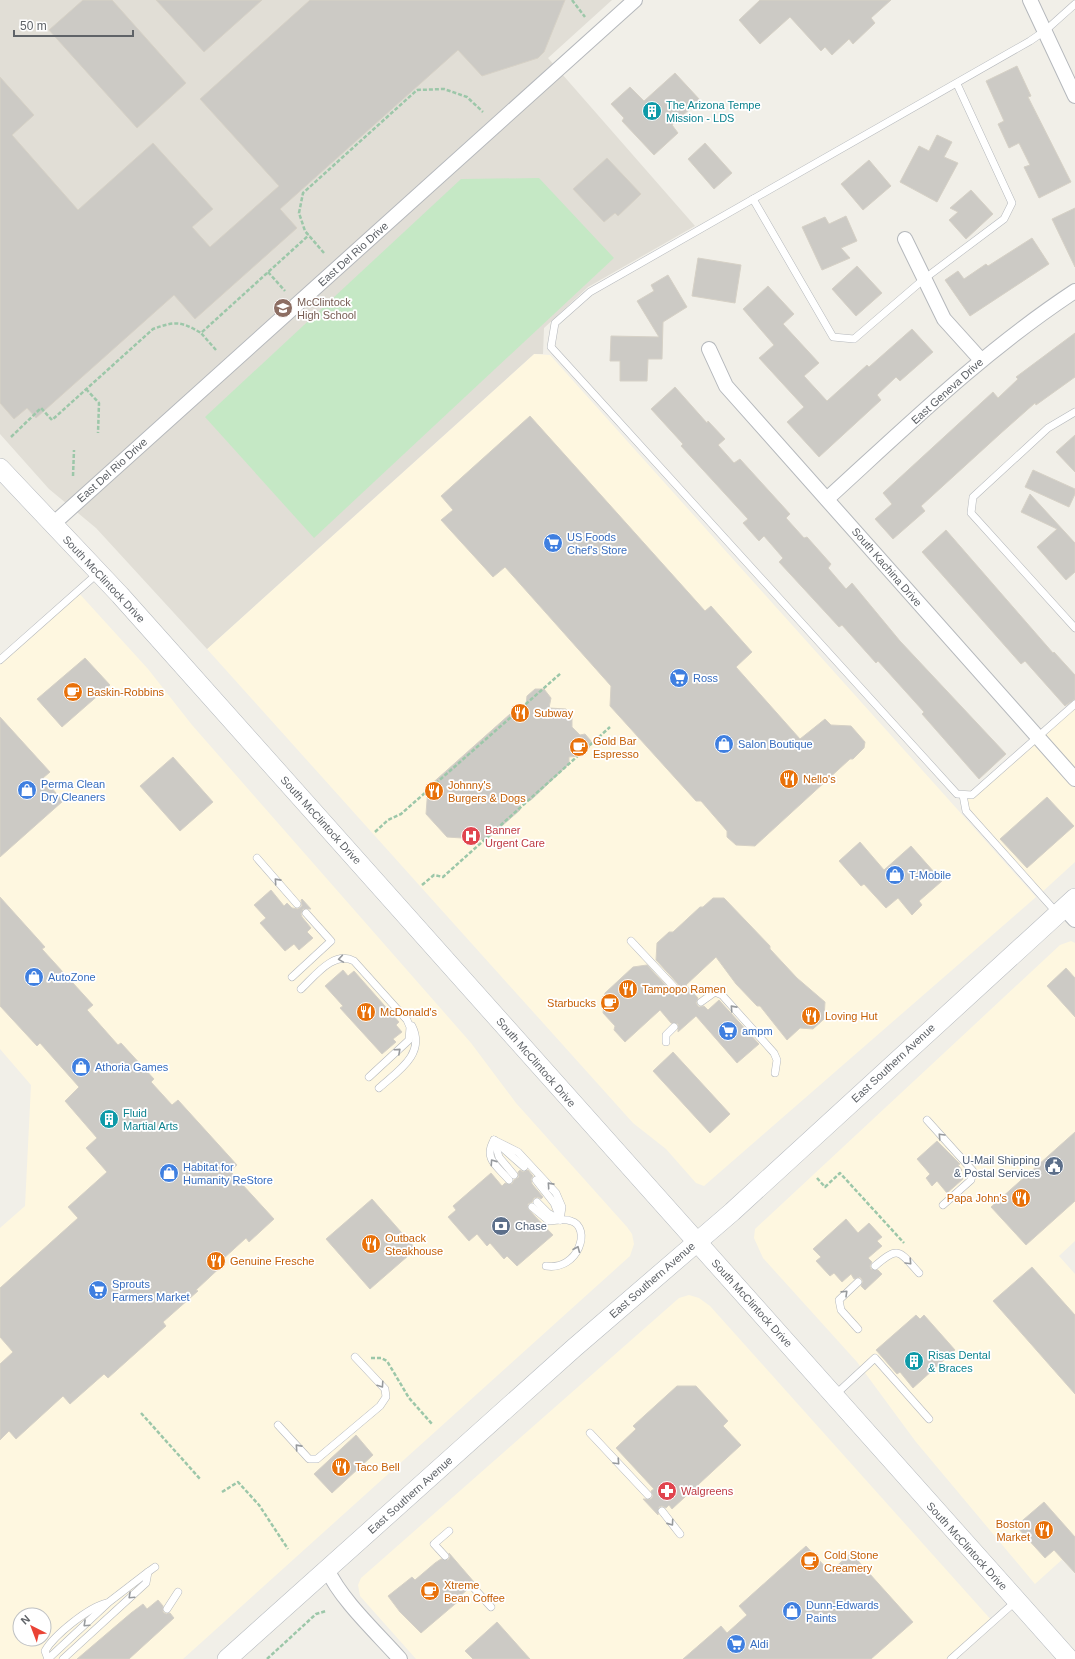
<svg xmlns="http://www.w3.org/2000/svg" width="1075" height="1659" font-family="Helvetica,sans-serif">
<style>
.commercial{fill:#fef7e0;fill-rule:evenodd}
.education{fill:#e1ded6}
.green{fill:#c5e8c5}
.building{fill:#cccac5;stroke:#d6d1c6}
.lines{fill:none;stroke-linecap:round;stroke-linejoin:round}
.lane-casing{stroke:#b5b8bc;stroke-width:8}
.street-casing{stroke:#b5b8bc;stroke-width:16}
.secondary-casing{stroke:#b6babf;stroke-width:20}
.path{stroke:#9cc7a9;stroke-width:2.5;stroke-dasharray:4 2;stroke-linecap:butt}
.lane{stroke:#fff;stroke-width:7}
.street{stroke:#fff;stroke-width:14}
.secondary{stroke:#fff;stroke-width:19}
.oneway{stroke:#979a9d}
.labels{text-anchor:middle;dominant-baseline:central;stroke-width:3.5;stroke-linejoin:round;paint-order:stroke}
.culture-label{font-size:11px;fill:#0d838f;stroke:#fff;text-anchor:start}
.street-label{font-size:11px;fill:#5f6368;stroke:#fff}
.education-label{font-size:11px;fill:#785e54;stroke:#fff;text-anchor:start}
.shop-label{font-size:11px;fill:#366cbe;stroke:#fff;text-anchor:start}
.food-label{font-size:11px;fill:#c56008;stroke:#fff;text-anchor:start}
.health-label{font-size:11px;fill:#be3a42;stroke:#fff;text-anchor:start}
.service-label{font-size:11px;fill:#4e5e75;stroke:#fff;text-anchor:end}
</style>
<rect width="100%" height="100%" fill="#f1efe8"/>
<g class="commercial">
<path d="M534,354L550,355L1036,897L704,1186L696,1183L666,1149L633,1123L207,649Z"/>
<path d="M77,591L148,669L192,725L471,1043L516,1103L627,1227L632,1234L634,1244L630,1256L183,1659H0V1228L25,1206L31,1085L0,1049V660ZM20,1615H44V1639H20Z"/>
<path d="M1075,703V862L1040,894L966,811L963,795H972Z"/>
<path d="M1071,941L1075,943V1241L1059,1256L1075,1274V1548L1035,1584L916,1442L857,1362L763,1258L754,1238L755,1229L1060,945Z"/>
<path d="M689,1295L699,1298L710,1306L993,1622L950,1659H416L360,1596L358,1585L361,1578L679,1298Z"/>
</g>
<path class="education" d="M0,0H612L548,58L695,226L588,287L544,328L543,354H534L207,649L96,528L49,489L0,434Z"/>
<path class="green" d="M539,178L614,258L314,538L205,417L461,179Z"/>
<g class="building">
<path d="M83,0H112L186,83L137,128L49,30Z"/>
<path d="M156,0H262L204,52Z"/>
<path d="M310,0H565L544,52L538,58L482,76L458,50L280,209L297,228L195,319L174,295L36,418L27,408L14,419L0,403V77L34,115L12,135L78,210L153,143L213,209L192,227L210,247L279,186L200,99Z"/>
<path d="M760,0H891L871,18L875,23L853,44L849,39L832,55L825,47L821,51L790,17L760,44L739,20Z"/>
<path d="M1017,66L1031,96L1028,97L1071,182L1039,198L1024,167L1030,165L1019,143L1009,148L998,124L1004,121L986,81Z"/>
<path d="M675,73L700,100L672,125L678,133L654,155L622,121L624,118L611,104L630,87L644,101Z"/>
<path d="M937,135L952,142L944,157L958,163L937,202L900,182L919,146L929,151Z"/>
<path d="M705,143L732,173L714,189L688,159Z"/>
<path d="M607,158L641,194L618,216L615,213L604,222L573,189Z"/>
<path d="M869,160L891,186L863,210L841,184Z"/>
<path d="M971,190L993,214L966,239L949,220L958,212L950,208Z"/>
<path d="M1075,208V267L1052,219Z"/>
<path d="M846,216L857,241L841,248L850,258L822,270L802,227L825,217L829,224Z"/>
<path d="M1032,238L1049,264L970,316L945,280L958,271L964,279L986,264L988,266Z"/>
<path d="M698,258L741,265L735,303L692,296Z"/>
<path d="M857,266L882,293L856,316L832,289Z"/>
<path d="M668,275L687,307L663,322L662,359H648L647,381H620V361H610L611,336L659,337L637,301L654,291L651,285Z"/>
<path d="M768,286L794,314L783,324L819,363L804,376L827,401L867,365L869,367L912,329L933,352L900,381L896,377L877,395L881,400L819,457L787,422L804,407L759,358L774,345L743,309Z"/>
<path d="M1075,333V377L1036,405L1035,403L1000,434L921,506L925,511L893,539L875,519L892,504L883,493L993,392L998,398L1018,379L1016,377Z"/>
<path d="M675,387L707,423L708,421L725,439L718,445L734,463L740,459L790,514L786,518L804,538L807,537L831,564L828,568L846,589L852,583L900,641L1006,754L979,779L922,714L924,712L878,661L876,663L842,625L839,627L779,562L783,558L764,536L759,541L743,523L748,519L681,446L683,444L651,409Z"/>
<path d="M530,416L705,611L711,606L752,652L736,667L800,739L825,719L831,725L851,726L865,742L864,748L853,759H850L755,846L736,845L727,837V831L701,801H696L610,706L611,686L505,567L493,577L441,520L453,510L441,496Z"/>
<path d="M1075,435V472L1056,452Z"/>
<path d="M1033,470L1075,489V494L1069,507L1025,487Z"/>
<path d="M1030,494L1075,543V572L1066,580L1037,547L1057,529L1021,512Z"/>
<path d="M946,530L1053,653L1054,652L1075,675V699L1065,706L1025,661L1021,664L922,552Z"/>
<path d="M85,658L110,685L62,727L37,699Z"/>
<path d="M535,689H544L551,698L549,708L566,709L572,717V727L580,735L585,734L591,741L589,748L579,756L569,757V764L531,800H520V810L486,840L476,839L470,845L462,838L447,837L426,814L428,787L519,706L526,705L527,696Z"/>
<path d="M0,717L50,772L43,778L63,801L0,857Z"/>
<path d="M173,757L213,802L180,831L140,786Z"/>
<path d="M1047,797L1074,826L1027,868L1000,839Z"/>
<path d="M860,842L884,870L911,846L942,881L919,901L922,905L912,915L898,898L886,908L864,884L861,886L839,861Z"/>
<path d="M271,890L284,906L287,903L292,908L298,909L302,906L301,900L302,899L311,909H303L301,914L302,917L311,928L307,932L313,938L299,950L294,944L285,951L260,923L266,918L254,905Z"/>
<path d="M0,897L45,947L42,949L93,1005L87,1010L118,1045L121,1043L154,1079L151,1082L172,1105L178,1100L237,1165L230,1171L274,1219L249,1242L246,1238L223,1259L226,1262L196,1290L198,1291L163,1322L166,1326L108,1378L104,1374L70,1404L63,1396L16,1439L9,1431L0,1440V1364L13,1352L0,1337V1288L78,1218L68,1207L107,1172L86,1148L97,1138L65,1101L79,1087L40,1043L37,1046L0,1006Z"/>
<path d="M713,898H724L770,946V949L797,978L825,1002L824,1019L813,1029L800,1028L787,1040L760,1006H757L736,984L716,957L686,985L698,998L696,1003L699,1007L704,1006L708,1010L719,1000L759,1044L737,1063L696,1016L678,1032V1024L671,1023L660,1010L625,1042L614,1030L615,1026L603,1013L605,993L633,967L647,965L670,990L677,991L679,988L678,984L656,960L657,943L669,932H673L700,907H703Z"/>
<path d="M1066,968L1075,978V1017L1047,986Z"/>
<path d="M343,970L348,976L354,971L399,1022L396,1025L402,1032L393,1039L396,1042L382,1054L340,1008L343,1006L325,986Z"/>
<path d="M673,1052L730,1114L710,1133L653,1071Z"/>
<path d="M1075,1132V1201L1026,1245L991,1207Z"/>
<path d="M937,1141L960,1164L958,1165L962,1170L958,1173L963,1179L947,1193L937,1181L932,1186L926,1178L930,1174L917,1159Z"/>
<path d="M520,1170L523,1172L528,1170L533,1176L531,1179L532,1184L543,1197L541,1199L538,1197L534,1198L532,1202L528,1204V1209L553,1235L517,1266L507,1256L504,1259L490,1243L487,1246L477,1234L469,1241L448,1217L456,1210L453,1206L491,1173L502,1186L505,1183L512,1184L514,1180L519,1177L518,1172Z"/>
<path d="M372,1199L416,1249L370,1289L326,1239Z"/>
<path d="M846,1219L858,1233L869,1223L882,1237L877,1241L882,1246L868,1258L872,1262L870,1266L871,1269L878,1270L882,1274L865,1290L861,1286L863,1281L860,1277L854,1279L851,1274L842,1282L834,1273L830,1276L816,1261L821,1257L813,1249Z"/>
<path d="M1032,1267L1075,1315V1394L993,1301Z"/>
<path d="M916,1315L920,1319L924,1315L955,1350L913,1388L900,1372L897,1374L876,1350Z"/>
<path d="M677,1386H696L728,1421L723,1426L741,1445L672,1509L669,1505L666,1508L662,1506L659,1507L658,1515L643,1499H651L653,1496L651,1491L654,1489L616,1448L636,1429L633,1426Z"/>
<path d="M356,1435L373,1455L332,1493L314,1474Z"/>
<path d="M1044,1502L1075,1537V1573L1054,1550L1045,1558L1016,1526Z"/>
<path d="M806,1546L830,1572L851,1553L913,1622L871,1659H683L721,1626L727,1633L747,1615L739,1606Z"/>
<path d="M449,1553L474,1582L468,1583V1589L459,1597L461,1599L421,1633L400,1612L388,1596L412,1577L415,1580L435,1563L441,1559L448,1560L450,1557Z"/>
<path d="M158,1600L163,1606V1612L166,1614L170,1613L174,1618L129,1659H77L131,1613L143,1604L147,1609Z"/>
<path d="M497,1622L530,1659H473L465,1651Z"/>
</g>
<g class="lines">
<defs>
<g id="lane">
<path d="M1075,4L1046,30L1030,41L590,292L555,323L551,347L957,794L972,795L1075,704"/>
<path d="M753,199L833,337L854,339L924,279L1004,219L1012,203L957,84"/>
<path d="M1075,412L1048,428L973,497L971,513L1075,628"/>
<path d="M0,660L97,574"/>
<path d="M963,795L966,811L1057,913"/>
<path d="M257,858L297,904"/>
<path d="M631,941L674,987"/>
<path d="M292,977L331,941L306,913"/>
<path d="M301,989C315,976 334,950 354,961L407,1020L410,1027L409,1040L369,1077"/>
<path d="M701,1002L715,992L722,995L774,1053L777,1060L775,1073"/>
<path d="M666,1042V1035L674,1027"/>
<path d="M379,1088C398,1071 426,1054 412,1026"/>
<path d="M927,1120L973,1171L971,1180L943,1205"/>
<path d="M494,1140L518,1152L556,1193L562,1207L560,1220"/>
<path d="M494,1140C483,1159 497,1166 509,1180"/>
<path d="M494,1140L499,1157L514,1175"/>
<path d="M497,1143L524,1167"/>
<path d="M536,1180L554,1203L560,1218"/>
<path d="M537,1202L548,1213L560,1220"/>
<path d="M532,1207L549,1221C556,1221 564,1218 571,1221C592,1227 579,1271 546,1266"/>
<path d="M875,1266C899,1245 899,1251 919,1273"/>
<path d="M858,1282L839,1300L841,1310L858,1329"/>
<path d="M835,1395L875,1358L929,1419"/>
<path d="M278,1425L309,1459H317L380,1406L386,1397L385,1389L355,1357"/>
<path d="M590,1433L648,1495"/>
<path d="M662,1511L680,1534"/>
<path d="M445,1556L434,1544L449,1531"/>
<path d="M472,1586L491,1607"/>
<path d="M167,1609L178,1592"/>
<path d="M48,1659L109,1602L148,1572"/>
<path d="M48,1659L45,1651C54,1635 89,1607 107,1603"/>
<path d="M63,1659L146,1583L148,1572L155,1567"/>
<path d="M951,1659L1016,1601"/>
</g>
<g id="street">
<path d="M1030,0L1075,96"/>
<path d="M905,239L944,319L981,360"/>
<path d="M709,349L726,386L1075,779"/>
<path d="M827,499C907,426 984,351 1075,291"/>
<path d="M53,524L635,0"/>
<path d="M1064,908L1075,920"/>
<path d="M327,1569C341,1600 377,1633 400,1659"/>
</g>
<g id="secondary">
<path d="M0,468L120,595L1069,1659"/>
<path d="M227,1659L574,1348L732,1212L1075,898"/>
</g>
</defs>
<use href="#lane" class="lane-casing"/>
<use href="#street" class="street-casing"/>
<use href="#secondary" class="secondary-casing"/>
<g class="path">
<path d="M572,0L585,17"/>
<path d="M324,253L305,231L299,213L303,193L417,90L444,89L467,97L483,112"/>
<path d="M268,272L285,291"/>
<path d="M216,350L201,333L309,235"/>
<path d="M86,389L99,403L98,433"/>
<path d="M11,437L41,408L52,420L153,329C175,321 181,321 201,333"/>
<path d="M73,476L74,450"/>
<path d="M375,832L388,820L401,814L561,673"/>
<path d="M422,885L434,875L443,877L610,727"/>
<path d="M817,1178L825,1187L840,1173L904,1243"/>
<path d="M371,1358H381L387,1361L409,1398L432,1424"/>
<path d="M141,1413L201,1480"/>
<path d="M222,1492L238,1482L259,1505L288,1549"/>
<path d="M267,1659L316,1614L326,1611"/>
</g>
<use href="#lane" class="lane"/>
<use href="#street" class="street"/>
<use href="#secondary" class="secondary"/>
</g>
<defs><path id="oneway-chevron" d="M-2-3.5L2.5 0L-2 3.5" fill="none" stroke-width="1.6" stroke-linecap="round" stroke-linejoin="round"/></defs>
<g class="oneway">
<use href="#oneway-chevron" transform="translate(277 881) rotate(-132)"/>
<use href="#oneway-chevron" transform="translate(341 959) rotate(171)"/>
<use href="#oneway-chevron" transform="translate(733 1008) rotate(-132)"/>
<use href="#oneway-chevron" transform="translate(398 1051) rotate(-42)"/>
<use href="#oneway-chevron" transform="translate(941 1136) rotate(-133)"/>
<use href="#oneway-chevron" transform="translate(493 1162) rotate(-125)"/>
<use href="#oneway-chevron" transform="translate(550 1185) rotate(-132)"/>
<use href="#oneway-chevron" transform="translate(577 1249) rotate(-67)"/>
<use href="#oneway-chevron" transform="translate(909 1262) rotate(47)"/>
<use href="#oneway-chevron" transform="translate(845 1293) rotate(-44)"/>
<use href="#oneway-chevron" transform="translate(381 1385) rotate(56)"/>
<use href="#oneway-chevron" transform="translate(298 1447) rotate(-132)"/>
<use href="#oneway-chevron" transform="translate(617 1462) rotate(47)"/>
<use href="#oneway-chevron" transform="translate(671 1523) rotate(55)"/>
<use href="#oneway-chevron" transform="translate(131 1596) rotate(137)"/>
<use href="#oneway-chevron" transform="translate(86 1624) rotate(137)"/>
</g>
<defs>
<symbol id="building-disc" viewBox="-11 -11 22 22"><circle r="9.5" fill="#0f9aa8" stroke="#fff"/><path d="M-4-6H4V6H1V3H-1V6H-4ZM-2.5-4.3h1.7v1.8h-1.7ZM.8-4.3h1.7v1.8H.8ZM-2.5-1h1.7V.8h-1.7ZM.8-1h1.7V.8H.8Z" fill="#fff"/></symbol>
<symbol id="school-disc" viewBox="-11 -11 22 22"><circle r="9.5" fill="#8d6e63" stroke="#fff"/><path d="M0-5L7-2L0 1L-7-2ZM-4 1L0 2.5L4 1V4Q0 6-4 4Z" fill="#fff"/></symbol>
<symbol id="supermarket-disc" viewBox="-11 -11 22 22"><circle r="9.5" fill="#3f7fe0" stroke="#fff"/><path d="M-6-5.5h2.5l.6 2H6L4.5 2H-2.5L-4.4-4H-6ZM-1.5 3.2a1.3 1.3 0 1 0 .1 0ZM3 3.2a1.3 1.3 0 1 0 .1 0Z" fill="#fff"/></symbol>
<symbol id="cafe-disc" viewBox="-11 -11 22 22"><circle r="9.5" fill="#e8710a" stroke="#fff"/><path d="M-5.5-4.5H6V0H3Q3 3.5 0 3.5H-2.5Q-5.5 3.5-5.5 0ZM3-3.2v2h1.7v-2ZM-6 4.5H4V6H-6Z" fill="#fff"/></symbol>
<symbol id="restaurant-disc" viewBox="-11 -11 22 22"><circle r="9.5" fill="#e8710a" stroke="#fff"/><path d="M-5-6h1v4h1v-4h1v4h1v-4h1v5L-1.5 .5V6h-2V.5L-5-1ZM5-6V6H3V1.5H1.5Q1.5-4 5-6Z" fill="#fff"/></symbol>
<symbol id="shop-disc" viewBox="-11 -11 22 22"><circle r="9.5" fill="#3f7fe0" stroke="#fff"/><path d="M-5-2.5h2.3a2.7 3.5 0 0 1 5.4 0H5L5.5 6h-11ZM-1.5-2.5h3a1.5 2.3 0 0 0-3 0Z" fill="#fff"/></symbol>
<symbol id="hospital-disc" viewBox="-11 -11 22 22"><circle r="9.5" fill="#e0444e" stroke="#fff"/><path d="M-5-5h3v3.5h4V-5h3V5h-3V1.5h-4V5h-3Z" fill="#fff"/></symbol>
<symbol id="civic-disc" viewBox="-11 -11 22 22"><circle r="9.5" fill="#5c6f8a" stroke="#fff"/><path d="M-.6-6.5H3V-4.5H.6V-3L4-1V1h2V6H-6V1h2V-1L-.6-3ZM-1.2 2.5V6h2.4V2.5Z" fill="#fff"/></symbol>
<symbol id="bank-disc" viewBox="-11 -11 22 22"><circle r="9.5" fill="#5c6f8a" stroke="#fff"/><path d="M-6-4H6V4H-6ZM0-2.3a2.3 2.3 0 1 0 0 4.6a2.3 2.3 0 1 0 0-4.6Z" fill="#fff"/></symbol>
<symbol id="pharmacy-disc" viewBox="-11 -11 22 22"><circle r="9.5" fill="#e0444e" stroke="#fff"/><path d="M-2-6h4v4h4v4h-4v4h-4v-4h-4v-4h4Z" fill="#fff"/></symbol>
</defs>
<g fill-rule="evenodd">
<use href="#building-disc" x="641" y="100" width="22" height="22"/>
<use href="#school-disc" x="272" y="297" width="22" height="22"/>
<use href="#supermarket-disc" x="542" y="532" width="22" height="22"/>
<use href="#supermarket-disc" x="668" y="667" width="22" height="22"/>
<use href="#cafe-disc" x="62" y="681" width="22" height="22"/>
<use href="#restaurant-disc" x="509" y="702" width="22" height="22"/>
<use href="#shop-disc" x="713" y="733" width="22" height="22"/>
<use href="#cafe-disc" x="568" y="736" width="22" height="22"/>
<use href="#restaurant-disc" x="778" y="768" width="22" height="22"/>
<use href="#shop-disc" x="16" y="779" width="22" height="22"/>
<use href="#restaurant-disc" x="423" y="780" width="22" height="22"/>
<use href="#hospital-disc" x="460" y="825" width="22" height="22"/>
<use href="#shop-disc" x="884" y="864" width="22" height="22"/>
<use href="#shop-disc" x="23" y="966" width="22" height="22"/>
<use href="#restaurant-disc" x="617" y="978" width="22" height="22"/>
<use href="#cafe-disc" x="599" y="992" width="22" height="22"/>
<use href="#restaurant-disc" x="355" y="1001" width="22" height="22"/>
<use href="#restaurant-disc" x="800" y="1005" width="22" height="22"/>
<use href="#supermarket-disc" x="717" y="1020" width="22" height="22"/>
<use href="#shop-disc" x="70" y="1056" width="22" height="22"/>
<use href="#building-disc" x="98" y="1108" width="22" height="22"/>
<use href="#civic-disc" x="1043" y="1155" width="22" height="22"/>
<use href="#shop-disc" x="158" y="1162" width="22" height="22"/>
<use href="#restaurant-disc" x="1010" y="1187" width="22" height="22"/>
<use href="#bank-disc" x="490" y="1215" width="22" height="22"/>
<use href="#restaurant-disc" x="360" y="1233" width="22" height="22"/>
<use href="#restaurant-disc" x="205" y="1250" width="22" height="22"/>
<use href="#supermarket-disc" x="87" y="1279" width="22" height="22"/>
<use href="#building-disc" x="903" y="1350" width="22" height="22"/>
<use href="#restaurant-disc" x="330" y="1456" width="22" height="22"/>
<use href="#pharmacy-disc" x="656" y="1480" width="22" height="22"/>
<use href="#restaurant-disc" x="1033" y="1519" width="22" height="22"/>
<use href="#cafe-disc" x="799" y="1550" width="22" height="22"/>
<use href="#cafe-disc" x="419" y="1580" width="22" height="22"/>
<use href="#shop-disc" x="781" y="1600" width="22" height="22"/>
<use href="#supermarket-disc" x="725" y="1633" width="22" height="22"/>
</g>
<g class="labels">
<g class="culture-label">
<text x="666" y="105">The Arizona Tempe<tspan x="666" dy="13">Mission - LDS</tspan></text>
<text x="123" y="1113">Fluid<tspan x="123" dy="13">Martial Arts</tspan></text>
<text x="928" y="1355">Risas Dental<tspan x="928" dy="13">&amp; Braces</tspan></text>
</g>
<g class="street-label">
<text transform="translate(353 254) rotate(-42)">East Del Rio Drive</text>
<text transform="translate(947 391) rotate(-42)">East Geneva Drive</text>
<text transform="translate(112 470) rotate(-42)">East Del Rio Drive</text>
<text transform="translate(887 567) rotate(49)">South Kachina Drive</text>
<text transform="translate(104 579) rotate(47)">South McClintock Drive</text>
<text transform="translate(321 820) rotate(48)">South McClintock Drive</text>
<text transform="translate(536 1062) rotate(49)">South McClintock Drive</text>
<text transform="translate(893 1063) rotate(-43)">East Southern Avenue</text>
<text transform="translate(652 1280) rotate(-41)">East Southern Avenue</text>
<text transform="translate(752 1303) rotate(48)">South McClintock Drive</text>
<text transform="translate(410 1495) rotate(-42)">East Southern Avenue</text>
<text transform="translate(967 1546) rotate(48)">South McClintock Drive</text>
</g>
<g class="education-label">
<text x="297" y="302">McClintock<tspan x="297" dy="13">High School</tspan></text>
</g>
<g class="shop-label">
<text x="567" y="537">US Foods<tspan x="567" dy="13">Chef's Store</tspan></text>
<text x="693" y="678">Ross</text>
<text x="738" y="744">Salon Boutique</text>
<text x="41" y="784">Perma Clean<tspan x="41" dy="13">Dry Cleaners</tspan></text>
<text x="909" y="875">T-Mobile</text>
<text x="48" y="977">AutoZone</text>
<text x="742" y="1031">ampm</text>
<text x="95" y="1067">Athoria Games</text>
<text x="183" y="1167">Habitat for<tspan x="183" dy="13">Humanity ReStore</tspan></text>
<text x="112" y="1284">Sprouts<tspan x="112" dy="13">Farmers Market</tspan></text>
<text x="806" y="1605">Dunn-Edwards<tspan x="806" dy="13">Paints</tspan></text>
<text x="750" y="1644">Aldi</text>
</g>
<g class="food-label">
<text x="87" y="692">Baskin-Robbins</text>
<text x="534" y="713">Subway</text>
<text x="593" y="741">Gold Bar<tspan x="593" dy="13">Espresso</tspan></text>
<text x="803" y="779">Nello's</text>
<text x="448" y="785">Johnny's<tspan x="448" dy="13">Burgers &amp; Dogs</tspan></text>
<text x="642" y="989">Tampopo Ramen</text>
<text x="596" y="1003" text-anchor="end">Starbucks</text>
<text x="380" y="1012">McDonald's</text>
<text x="825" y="1016">Loving Hut</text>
<text x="1007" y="1198" text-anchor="end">Papa John's</text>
<text x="385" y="1238">Outback<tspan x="385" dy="13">Steakhouse</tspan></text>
<text x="230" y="1261">Genuine Fresche</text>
<text x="355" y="1467">Taco Bell</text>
<text x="1030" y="1524" text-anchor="end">Boston<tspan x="1030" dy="13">Market</tspan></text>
<text x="824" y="1555">Cold Stone<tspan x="824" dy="13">Creamery</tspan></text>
<text x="444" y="1585">Xtreme<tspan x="444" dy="13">Bean Coffee</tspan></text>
</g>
<g class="health-label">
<text x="485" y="830">Banner<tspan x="485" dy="13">Urgent Care</tspan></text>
<text x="681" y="1491">Walgreens</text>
</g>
<g class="service-label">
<text x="1040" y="1160">U-Mail Shipping<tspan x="1040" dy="13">&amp; Postal Services</tspan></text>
<text x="515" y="1226" text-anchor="start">Chase</text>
</g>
</g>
<g transform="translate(32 1627) rotate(318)"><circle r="19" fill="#ffffff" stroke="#bfc1c3"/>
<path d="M0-3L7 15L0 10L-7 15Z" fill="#ea4335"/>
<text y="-6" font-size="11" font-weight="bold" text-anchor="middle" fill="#5f6368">N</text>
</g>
<path d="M14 30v6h119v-6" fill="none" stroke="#5f6368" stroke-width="2"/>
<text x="20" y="30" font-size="12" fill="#5f6368" stroke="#ffffff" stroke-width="3" paint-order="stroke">50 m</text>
</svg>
